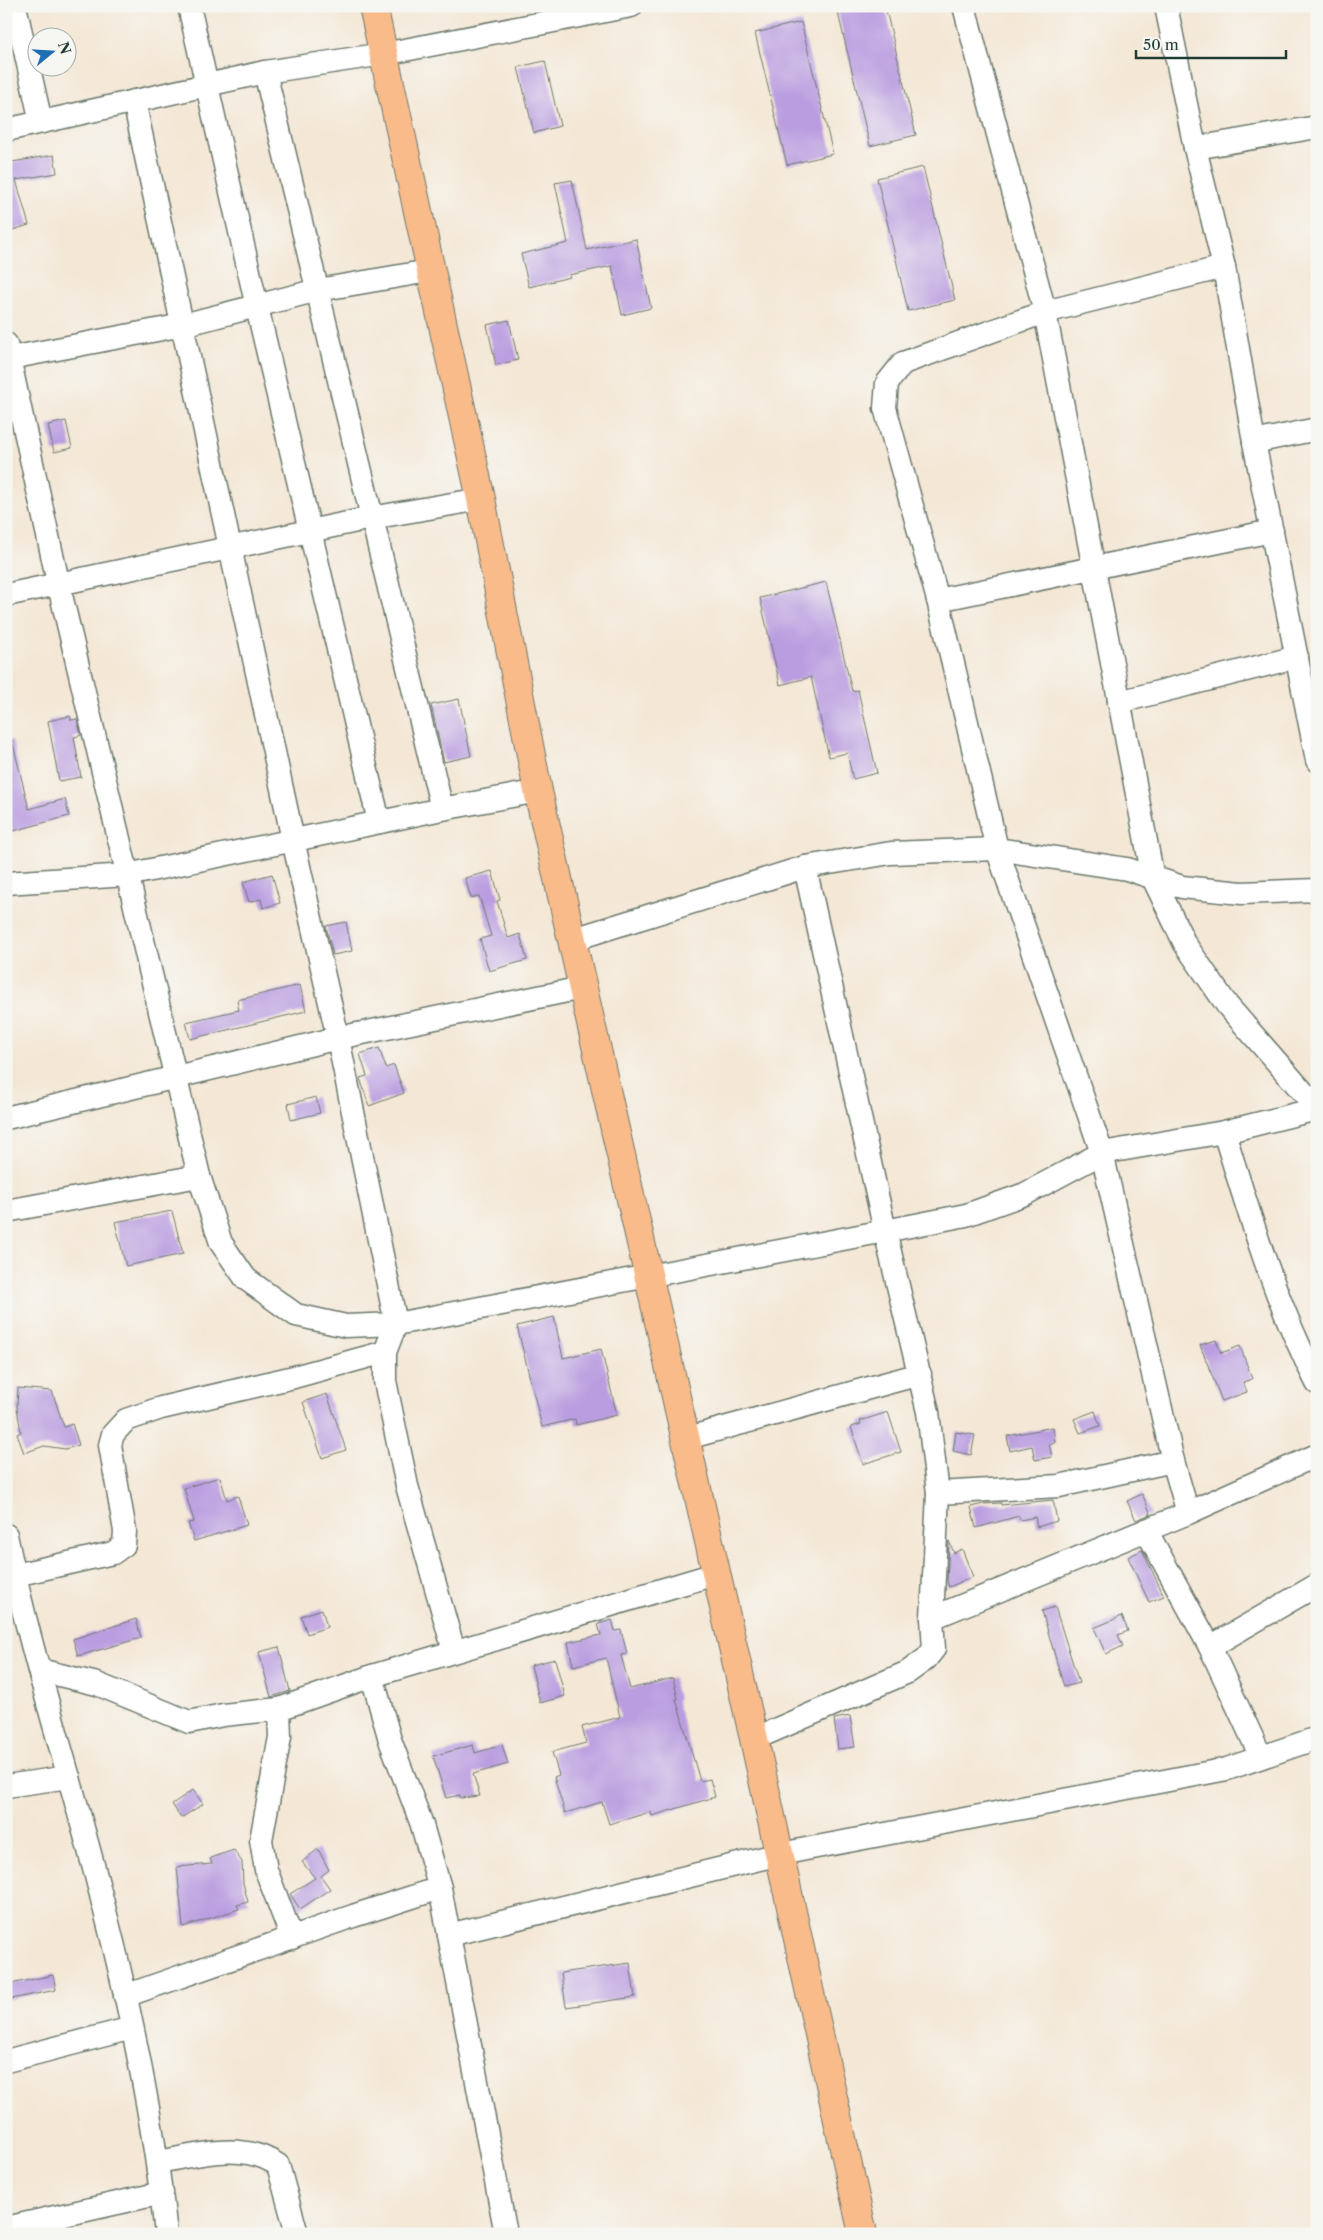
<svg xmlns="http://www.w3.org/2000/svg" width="1323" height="2240" font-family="'Libre Caslon Text',serif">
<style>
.building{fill:#ba9de0}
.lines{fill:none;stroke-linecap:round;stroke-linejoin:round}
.minor-casing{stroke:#6a786c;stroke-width:25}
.trunk-casing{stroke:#6a786c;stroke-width:30}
.minor{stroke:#fff;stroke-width:22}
.trunk{stroke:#fabb8b;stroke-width:28}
</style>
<rect width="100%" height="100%" fill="#f6f6f2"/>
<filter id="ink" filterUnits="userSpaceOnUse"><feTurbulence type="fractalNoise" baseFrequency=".02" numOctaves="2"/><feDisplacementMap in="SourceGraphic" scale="10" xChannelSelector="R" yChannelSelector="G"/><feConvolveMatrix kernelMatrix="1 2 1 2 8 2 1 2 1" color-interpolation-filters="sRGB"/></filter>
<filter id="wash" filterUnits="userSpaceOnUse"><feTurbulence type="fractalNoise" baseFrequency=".0096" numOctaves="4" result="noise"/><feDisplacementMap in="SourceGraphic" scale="20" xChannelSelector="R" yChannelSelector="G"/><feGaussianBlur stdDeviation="1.12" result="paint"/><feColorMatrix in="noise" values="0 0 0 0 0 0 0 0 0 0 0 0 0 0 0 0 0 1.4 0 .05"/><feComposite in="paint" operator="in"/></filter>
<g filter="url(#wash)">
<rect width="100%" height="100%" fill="#f4e7d5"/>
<g id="blocks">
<g class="building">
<path d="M869,6H885L916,135L870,146L838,13Z"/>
<path d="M801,22L833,154L787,165L755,33Z"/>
<path d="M545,61L560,126L534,133L518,67Z"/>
<path d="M54,155L57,173L16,180L29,225L6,232V163Z"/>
<path d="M923,167L955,300L908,311L877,178Z"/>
<path d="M572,180L587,250L636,239L651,308L622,315L612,266L569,275L570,277L529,287L521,254L568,243L555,183Z"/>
<path d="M509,320L518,360L496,365L487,325Z"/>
<path d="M66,421L72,448L54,452L48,425Z"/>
<path d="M826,582L852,691L858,690L877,773L853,779L847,753L829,757L811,677L780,685L760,598Z"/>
<path d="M459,699L471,756L444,762L431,705Z"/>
<path d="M70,716L71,720L77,719L81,735L74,737L81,777L59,781L48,721Z"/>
<path d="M6,740H12L29,809L65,799L69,816L6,833Z"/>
<path d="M492,871L500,900L497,901L508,938L520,934L527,960L489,971L480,939L491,936L479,896L471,898L465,878Z"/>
<path d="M272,874L280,903L263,908L261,899L249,902L243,882Z"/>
<path d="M346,922L352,951L333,955L326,926Z"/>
<path d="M300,985L306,1011L190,1039L186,1022L239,1010L237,1000Z"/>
<path d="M379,1048L386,1068L394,1065L404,1093L369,1106L360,1078L367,1076L360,1054Z"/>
<path d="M316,1097L320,1113L291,1120L288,1104Z"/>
<path d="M172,1211L183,1254L126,1266L115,1222Z"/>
<path d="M554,1317L563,1358L601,1349L617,1415L576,1425L575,1419L542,1427L517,1326Z"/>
<path d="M1216,1340L1221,1353L1240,1346L1252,1379L1243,1382L1247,1392L1222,1401L1200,1345Z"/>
<path d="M18,1388L52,1391L64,1427L72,1424L79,1445L65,1449L44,1446L24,1453L17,1434L21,1432L17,1408Z"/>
<path d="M327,1394L346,1450L322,1458L303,1402Z"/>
<path d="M1095,1411L1100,1426L1080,1433L1074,1419Z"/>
<path d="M888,1412L901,1452L863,1464L851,1427L861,1424L860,1421Z"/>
<path d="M1053,1427L1055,1442L1049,1444L1052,1457L1035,1460L1032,1446L1010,1451L1007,1436Z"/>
<path d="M956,1432L975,1435L971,1455L953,1451Z"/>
<path d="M220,1477L227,1500L238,1496L247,1525L194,1541L188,1523L194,1522L184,1488Z"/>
<path d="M1142,1494L1151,1514L1136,1520L1127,1501Z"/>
<path d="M1053,1500L1057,1521L1037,1527L1035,1517L1020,1520L1019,1516L976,1528L971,1507L983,1504L1001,1503V1505Z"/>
<path d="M949,1541L954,1553L962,1549L973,1577L949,1587L947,1582Z"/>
<path d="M1142,1550L1164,1596L1149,1602L1128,1557Z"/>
<path d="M1055,1607L1079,1683L1064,1687L1042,1611Z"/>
<path d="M322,1609L327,1627L307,1634L301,1616Z"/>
<path d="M1122,1616L1128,1631L1118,1635L1123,1646L1106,1654L1094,1628Z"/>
<path d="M136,1619L141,1638L78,1656L73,1639Z"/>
<path d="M612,1620L615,1631L621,1630L627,1654L621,1655L630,1689L673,1678L678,1699H676L700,1781L710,1779L715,1797L652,1816L651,1812L609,1824L602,1802L565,1813L554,1777L559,1775L552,1752L586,1743L582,1727L620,1717L606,1658L573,1666L568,1642L601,1635L598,1624Z"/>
<path d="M279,1647L290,1691L271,1697L259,1652Z"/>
<path d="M555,1659L565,1696L540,1703L531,1665Z"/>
<path d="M850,1716L855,1747L838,1749L834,1719Z"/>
<path d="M473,1745L475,1753L502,1745L508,1764L473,1774L480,1796L460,1798V1795L446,1798L433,1756Z"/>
<path d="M193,1790L203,1804L181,1818L172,1804Z"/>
<path d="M318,1849L329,1870L321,1876L330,1889L300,1909L290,1894L315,1878L302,1862Z"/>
<path d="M234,1850L242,1862L243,1883L248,1902L237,1905L239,1909L183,1927L177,1867L212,1864L210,1858Z"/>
<path d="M630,1963L635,1997L566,2007L561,1973Z"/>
<path d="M53,1975L56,1990L6,2000V1985Z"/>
</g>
</g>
</g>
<g filter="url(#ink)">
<use href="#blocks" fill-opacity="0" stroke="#6a786c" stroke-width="1"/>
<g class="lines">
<defs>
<g id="minor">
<path d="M15,6L41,122"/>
<path d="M189,6L257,307L379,822"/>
<path d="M964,6L1045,312L1153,878L1185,944L1227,1005L1317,1108"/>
<path d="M1166,6L1195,148L1224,267L1254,442L1317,760"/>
<path d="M265,72L442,809"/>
<path d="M134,101L293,840L338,1038L396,1324L385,1352V1381L407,1486L454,1651"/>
<path d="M6,130L265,72L384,54L631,6"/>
<path d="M1195,148L1317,127"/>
<path d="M6,344L58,582L199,1176L221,1243L246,1279L296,1315L346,1326L396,1324L885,1231L966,1215L1025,1194L1102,1153L1224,1132L1317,1109"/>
<path d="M10,358L183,325L318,290L429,271"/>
<path d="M1254,442L1317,429"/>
<path d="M6,595L371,518L481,499"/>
<path d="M938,600L1272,531"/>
<path d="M1119,702L1297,657"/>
<path d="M6,883L127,875L442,809L538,791"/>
<path d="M571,940L805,867L891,853L997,849L1127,869L1182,887L1242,893L1317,890"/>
<path d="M6,1118L338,1038L582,988"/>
<path d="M1224,1132C1251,1220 1275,1301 1317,1383"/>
<path d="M6,1211L199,1176"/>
<path d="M684,1439L920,1374"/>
<path d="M938,1493L1059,1486L1173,1461"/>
<path d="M1188,1513L1173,1461L1102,1153L997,849L938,600L885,408L887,383L903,363L1045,312L1224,267"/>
<path d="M1146,1530L1210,1647L1261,1757"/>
<path d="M6,1535C32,1661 73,1783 104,1907C132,2015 154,2124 166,2234"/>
<path d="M15,1575L113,1553L124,1545L125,1531L110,1445L113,1434L126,1420L161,1408L294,1377L385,1352"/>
<path d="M932,1618L1188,1513L1317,1455"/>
<path d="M1210,1647L1317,1585"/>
<path d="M39,1670L97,1684L189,1722L223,1715L279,1709L372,1676L715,1574"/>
<path d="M372,1676L390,1740L421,1822L440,1888L506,2234"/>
<path d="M279,1709L280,1737L261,1840L266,1870L292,1938"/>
<path d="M754,1739L908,1672L926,1659L934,1649L932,1618L938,1493L928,1412L885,1231L805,867"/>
<path d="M6,1786L69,1777"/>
<path d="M449,1935L780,1854L1227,1769L1317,1738"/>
<path d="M125,1996L353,1916L440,1888"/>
<path d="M6,2061L132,2028"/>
<path d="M158,2162C198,2155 243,2141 278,2165L297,2234"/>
<path d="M6,2228L162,2193"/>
</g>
<path id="trunk" d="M373,6L481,499L538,791L754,1739L863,2234"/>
</defs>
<use href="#minor" class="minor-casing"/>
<use href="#trunk" class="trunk-casing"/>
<use href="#minor" class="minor"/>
<use href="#trunk" class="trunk"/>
</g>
</g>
<rect width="1323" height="2240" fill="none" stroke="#f6f6f2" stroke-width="25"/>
<g transform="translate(52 52) rotate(72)"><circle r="24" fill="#f6f6f2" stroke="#a0aca6"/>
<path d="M0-4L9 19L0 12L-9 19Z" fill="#1f6fb2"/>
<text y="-8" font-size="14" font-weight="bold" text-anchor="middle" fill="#1f3d34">N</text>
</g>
<path d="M1136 50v8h150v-8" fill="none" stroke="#1f3d34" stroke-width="2.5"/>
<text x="1143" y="50" font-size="15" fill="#1f3d34" stroke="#f6f6f2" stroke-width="4" paint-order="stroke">50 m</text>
</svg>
